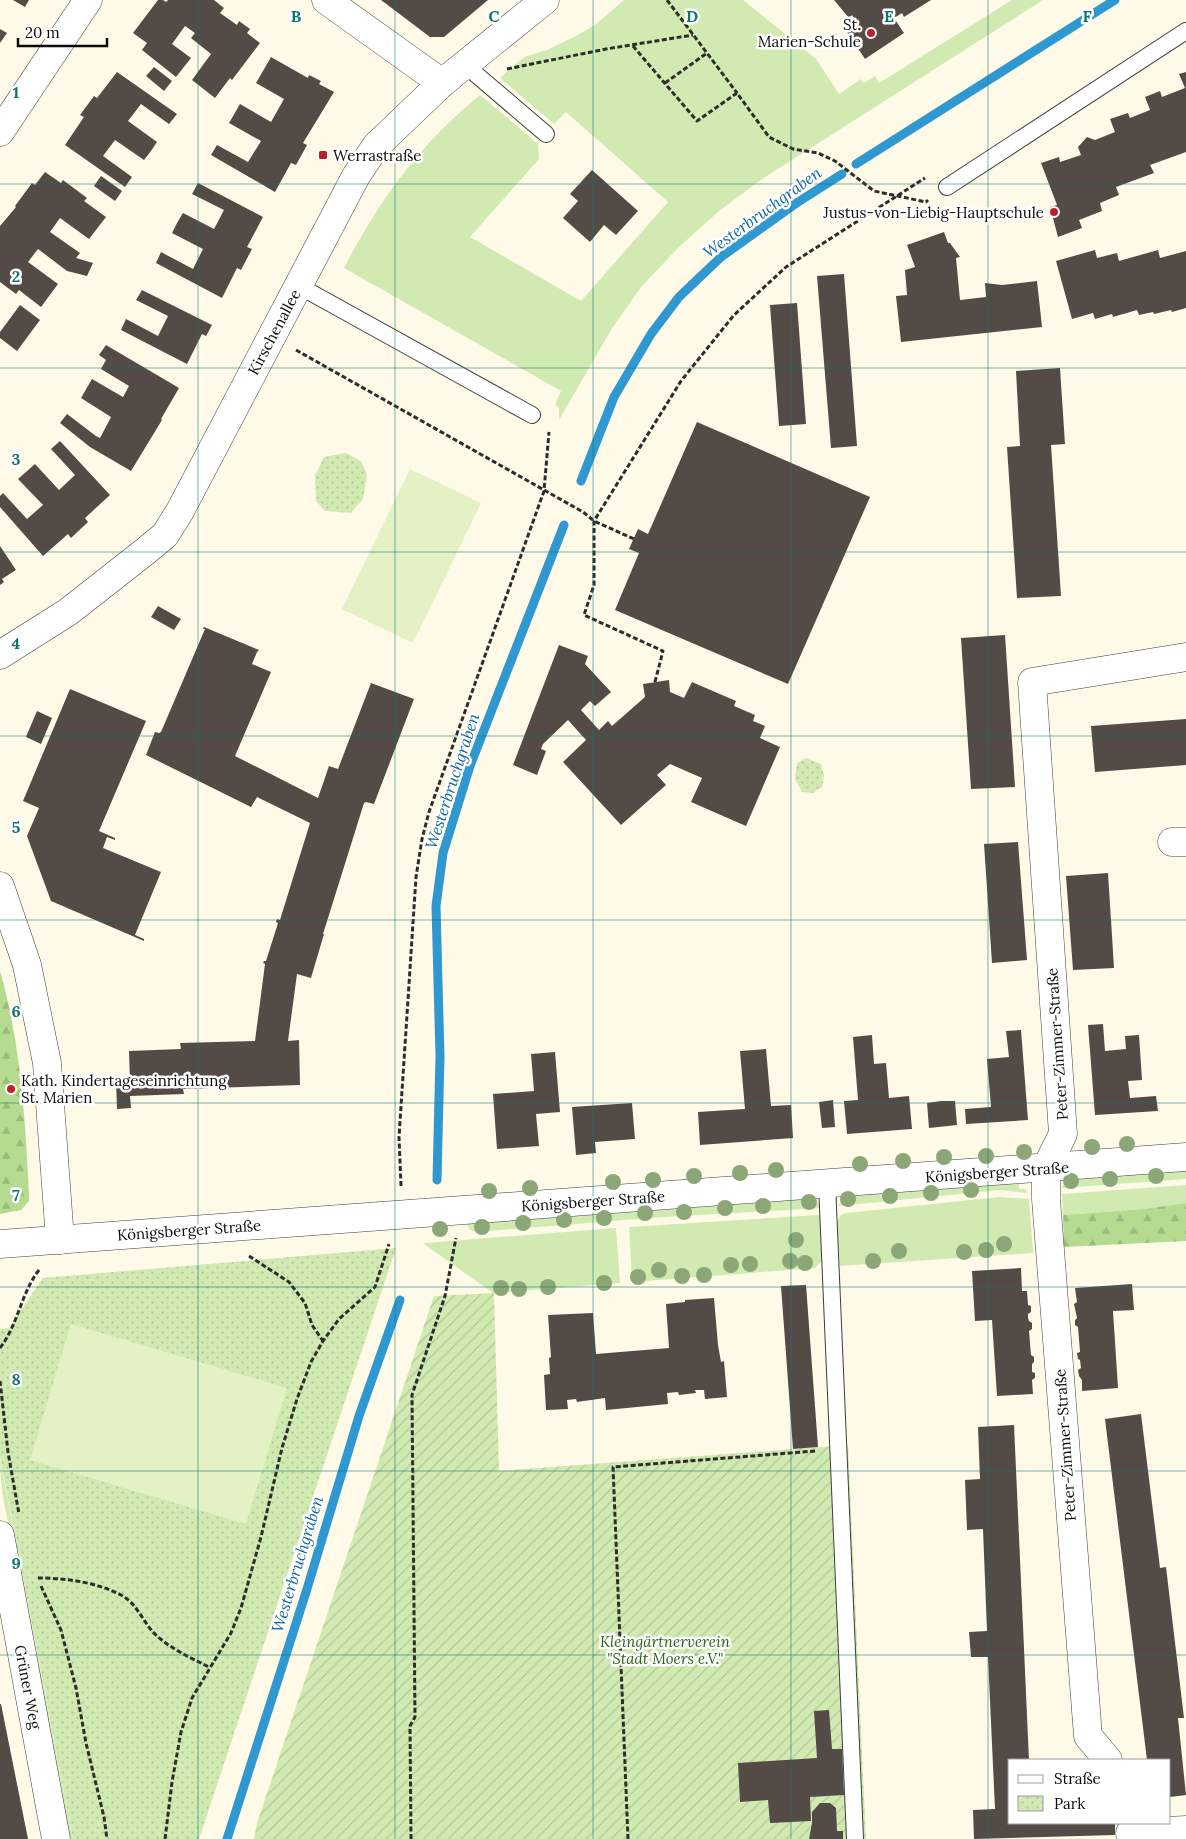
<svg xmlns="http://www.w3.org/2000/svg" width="1186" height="1839" font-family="Lora,serif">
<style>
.grass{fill:#d1eab2}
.forest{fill:url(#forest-firs)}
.park{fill:url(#park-dots)}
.garden{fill:url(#garden-furrows)}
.pitch{fill:#e3f1c4}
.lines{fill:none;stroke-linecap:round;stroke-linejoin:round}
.stream{stroke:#3098d1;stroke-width:9}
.building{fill:#544b47}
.lane-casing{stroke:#3e3e3e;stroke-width:18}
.street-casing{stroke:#3e3e3e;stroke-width:29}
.path{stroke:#2d2d2d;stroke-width:3;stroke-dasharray:5 2.5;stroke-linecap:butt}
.lane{stroke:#fff;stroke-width:16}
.street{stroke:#fff;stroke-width:28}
.tree{fill:#8ba777}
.grid{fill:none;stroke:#0f766e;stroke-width:1;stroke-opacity:0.55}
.poi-dot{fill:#be1f2d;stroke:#fff;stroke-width:2}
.labels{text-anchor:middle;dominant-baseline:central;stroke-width:5;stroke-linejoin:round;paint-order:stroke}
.poi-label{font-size:15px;fill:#0b0b0b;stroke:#fff;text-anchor:end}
.street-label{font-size:15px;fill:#0b0b0b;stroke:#fff}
.park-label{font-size:15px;font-style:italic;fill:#2c631a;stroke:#fff}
.water-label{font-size:16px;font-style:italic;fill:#11679f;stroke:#fff}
.grid-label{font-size:16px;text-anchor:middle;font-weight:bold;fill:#0f766e;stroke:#fff;stroke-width:5;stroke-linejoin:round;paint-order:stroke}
</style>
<defs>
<pattern id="forest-firs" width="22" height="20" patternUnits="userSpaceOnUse" patternTransform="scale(1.25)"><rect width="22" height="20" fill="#b5db91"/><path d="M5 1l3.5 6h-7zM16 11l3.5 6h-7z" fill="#9abb7c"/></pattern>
<pattern id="park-dots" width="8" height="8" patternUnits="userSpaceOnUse" patternTransform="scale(1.25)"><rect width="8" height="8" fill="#d1eab2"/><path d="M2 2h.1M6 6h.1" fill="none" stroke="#b2c798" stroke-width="1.8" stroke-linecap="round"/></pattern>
<pattern id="garden-furrows" width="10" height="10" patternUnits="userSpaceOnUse" patternTransform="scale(1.25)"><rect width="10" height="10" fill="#d1eab2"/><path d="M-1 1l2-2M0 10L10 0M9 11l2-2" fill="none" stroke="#b2c798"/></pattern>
</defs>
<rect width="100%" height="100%" fill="#fffae8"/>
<g class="grass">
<path d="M624,0H743L816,59L839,94L861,79L864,83L875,76L879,83L1012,0H1043L762,179L719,211L679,247L641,287L611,330L559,420V408L555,405L561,391L344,268C380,199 419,145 480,95L538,144L539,159L470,237L581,301L668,202L566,112L554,124L500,78L524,57L547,50L576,36L595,25Z"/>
<path d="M1186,1170V1179L1062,1188L1066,1179Z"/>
<path d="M1019,1183V1189H1025L1028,1193L1000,1190L838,1206L842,1200L851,1196Z"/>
<path d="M1186,1185V1203L1143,1209L1063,1215L1062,1194Z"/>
<path d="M1000,1197L1029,1199L1033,1253L840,1266L837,1222L841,1215L846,1213Z"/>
<path d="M810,1199L818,1203L821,1208L649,1218L477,1232L470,1230L467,1224Z"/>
<path d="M818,1215L821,1217L823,1260L815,1268L632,1282L629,1227Z"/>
<path d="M616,1228L620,1283L493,1293L424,1244L425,1243Z"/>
<path d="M0,1459L21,1571H19C11,1534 0,1496 0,1459Z"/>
<path d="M23,1580L73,1839H70L21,1581Z"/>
</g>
<g class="forest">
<path d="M0,971C21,1044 25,1119 29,1194V1201L21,1210L0,1214Z"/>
<path d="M1186,1203V1241L1064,1247L1063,1215L1143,1209Z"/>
</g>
<g class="park">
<path d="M346,453L361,461L367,474L363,499L351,513L325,511L316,501L315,476L324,457Z"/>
<path d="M806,758L821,764L824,776L822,787L813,793L802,792L795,779L797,763Z"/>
<path d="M396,1248L199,1839H73L0,1457V1329L12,1328L14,1320L43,1278Z"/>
</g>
<path class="garden" d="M494,1293L499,1471L848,1445L866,1839H254L257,1823L434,1296Z"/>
<g class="pitch">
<path d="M410,469L481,503L413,643L342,609Z"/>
<path d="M71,1324L287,1388L246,1524L30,1460Z"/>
</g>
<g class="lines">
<g class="stream">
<path d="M856,164L1115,0"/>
<path d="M581,481L614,397L651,334L679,297L721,257L795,204L842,174"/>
<path d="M437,1180L440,1056L436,906L443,853L470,766L564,525"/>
<path d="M227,1839L307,1589L359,1416L400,1300"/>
</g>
</g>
<g class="building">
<path d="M13,0H29L25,7Z"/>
<path d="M158,0H163L166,2L168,0H214L224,8L220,13L237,25L239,21L250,29L247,33L260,43L232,80L230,78L215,98L192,80L211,54L191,38L195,33L185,26L172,44L191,58L176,77L142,50L147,43L133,33Z"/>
<path d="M381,0H488L444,37H430Z"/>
<path d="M834,0H931L904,17L902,13L894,18L904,33L865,59L847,32L859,25L852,15L849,18Z"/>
<path d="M0,29L7,33L0,43Z"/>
<path d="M271,57L308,78L309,75L321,81L319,84L334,92L303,143L307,145L296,165L291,163L275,192L211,155L217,145L248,162L261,141L229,123L240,104L271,122L284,99L256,83Z"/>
<path d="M154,67L172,81L164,91L146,76Z"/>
<path d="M117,72L177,114L169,124L141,104L128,121L157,142L151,151L144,160L115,140L103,156L132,177L125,187L65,145L84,117L80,115L94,96L97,98Z"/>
<path d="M1186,72V152L1150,165L1154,173L1116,187L1119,195L1100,203L1102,211L1079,220L1082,228L1058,237L1050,207L1057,205L1041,163L1059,157L1060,162L1081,155L1078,147L1087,137L1095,140L1115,132L1110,119L1128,113L1130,118L1150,110L1145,97L1160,91L1162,97L1185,88L1179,74Z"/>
<path d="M592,170L638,211L616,235L604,225L590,242L563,218L578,201L570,194Z"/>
<path d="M45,172L61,183L63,180L87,198L84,201L106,217L89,239L60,218L50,232L80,253L76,258L93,263L87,276L67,271L38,249L28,262L58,284L41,307L19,290L16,294L0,282V226L16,207L15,206L32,183L35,185Z"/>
<path d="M101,176L122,191L115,201L94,186Z"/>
<path d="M198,183L263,217L247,247L252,249L241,270L237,268L222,298L156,263L161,252L193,269L203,249L172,233L177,223L183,213L214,229L224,210L192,194Z"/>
<path d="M944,232L948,243H950L960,257L956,258L960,300L986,297L985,283L1002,285L1037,281L1042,327L901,342L896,296L907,295L905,270L915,267L907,245Z"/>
<path d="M1095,250L1097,258L1117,253L1119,261L1158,250L1160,258L1186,251V308L1172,312L1171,310L1154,314L1153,312L1139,315L1137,310L1113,317L1112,314L1095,319L1093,313L1072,319L1056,261Z"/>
<path d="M844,274L857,446L831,448L817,276Z"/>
<path d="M142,290L212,325L206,336L202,334L187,364L121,330L126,319L158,336L168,316L136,300Z"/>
<path d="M797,303L806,424L779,426L770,305Z"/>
<path d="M20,305L40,320L17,351L0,338V332Z"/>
<path d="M106,345L179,388L161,419L162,420L131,471L90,447L60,423L67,414L96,436L100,438L111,417L81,398L92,379L123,397L129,386L101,369L106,360L99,355Z"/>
<path d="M1060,368L1065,444L1051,445L1061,596L1017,598L1007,447L1020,446L1016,371Z"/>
<path d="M697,422L870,497L788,684L615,610L639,553L629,549L638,529L648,534Z"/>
<path d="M60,441L110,495L85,518L88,522L71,538L68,534L43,556L0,507V496L3,493L27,519L43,505L18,479L35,464L59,490L75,475L51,449Z"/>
<path d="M0,546L16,570L2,579L4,582L0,585Z"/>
<path d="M158,606L181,619L174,630L151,617Z"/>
<path d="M204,627L259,650L257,652L252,664L271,672L235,756L318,798L329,766L338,769L371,683L414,699L374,804L366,802L364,803L323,934H324L311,978L297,974L288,1041L299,1040L300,1085L183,1089L184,1094L130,1096L131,1108L117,1109L116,1082H130L129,1051L181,1049L180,1043L255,1041L265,964L263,963L264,961H266L278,923L276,922L277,919L280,920L310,823L257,797L251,807L146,755L155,732L159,733L161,732L205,629H203Z"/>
<path d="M1005,635L1015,787L971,789L961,638Z"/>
<path d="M559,645L588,656L585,664L611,692L595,706L590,701L581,710L599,730L608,721L612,726L645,697L643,684L669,680L670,692L684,698L692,682L736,701L734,706L755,715L753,721L765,726L760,738L780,747L746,826L691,802L702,778L670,764L657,775L666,785L621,825L563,762L586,740L568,720L543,744L541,749L546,751L537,775L513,765Z"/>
<path d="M70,689L146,721L99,831L115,838V840L107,837L103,848L161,872L135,935L144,939V941L51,901L27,836L39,808L23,801Z"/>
<path d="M37,711L52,718L41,744L26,737Z"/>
<path d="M1186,719V765L1095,772L1091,726Z"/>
<path d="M1018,842L1027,960L992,963L984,844Z"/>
<path d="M1108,873L1114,968L1073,970L1066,876Z"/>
<path d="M1103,1024L1105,1051L1126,1049L1125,1036L1139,1035L1142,1080L1128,1081L1130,1098L1156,1096L1158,1111L1095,1115L1088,1025Z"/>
<path d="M1021,1030L1028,1120L966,1124L965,1109L991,1107L987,1059L1009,1057L1006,1031Z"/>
<path d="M872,1035L874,1064L886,1063L889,1098L909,1096L912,1129L847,1134L844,1101L858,1100L853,1037Z"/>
<path d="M766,1049L771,1106L791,1105L793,1138L700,1145L698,1112L745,1109L740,1051Z"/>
<path d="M555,1052L560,1112L536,1114L539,1146L497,1149L493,1094L534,1091L531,1054Z"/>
<path d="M833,1100L835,1127L822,1128L819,1102Z"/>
<path d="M941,1101H955L957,1125L929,1128L927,1103Z"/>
<path d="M632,1103L635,1139L595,1142L596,1153L576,1155L572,1107Z"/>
<path d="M1021,1268L1022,1291H1027L1028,1305L1031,1306V1312L1028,1314V1318L1029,1321L1032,1323V1329L1029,1331L1031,1355L1034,1357V1362L1032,1364V1372L1035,1373V1378L1032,1380L1033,1394L997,1396L992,1320L975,1321L972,1271Z"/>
<path d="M1132,1284L1134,1310L1113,1311L1118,1388L1082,1391V1380L1079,1376L1078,1370L1081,1368L1080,1360L1078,1359L1077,1353L1080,1352L1078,1327L1075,1325V1320L1077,1318L1074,1304L1077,1302L1075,1288Z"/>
<path d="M806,1285L818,1447L793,1449L781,1286Z"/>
<path d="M714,1298L718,1345L721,1362L724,1361L727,1397L705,1399L704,1390H695L696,1393L679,1395L678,1392L667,1393L668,1404L606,1410L605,1398L577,1402L576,1399L567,1400L568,1409L546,1410L544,1375L550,1374L549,1358L551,1357L548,1315L593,1313L596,1354L669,1348L666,1304L685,1302V1300Z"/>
<path d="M1141,1414L1160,1568L1166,1567L1184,1718H1178L1186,1795L1170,1797V1760H1147L1105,1419Z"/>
<path d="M1014,1425L1029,1760H1010V1823H1115V1835L974,1839L973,1810L995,1809L988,1657H971L969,1632L987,1631L983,1529L967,1530L965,1480L980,1479L978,1427Z"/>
<path d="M0,1704H1L28,1839H0Z"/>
<path d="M829,1710L832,1749H842L844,1795L810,1797L811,1821L770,1823L768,1800L740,1802L738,1763L817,1758L814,1711Z"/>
<path d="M820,1803H830L836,1808L837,1831H843V1839H809L812,1823V1812Z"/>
</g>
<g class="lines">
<defs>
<g id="lane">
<path d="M465,65L546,134"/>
<path d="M947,187L1186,31"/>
<path d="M299,286L532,415"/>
<path d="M827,1184L855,1839"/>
</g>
<g id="street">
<path d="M326,0L442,83"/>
<path d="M0,132L88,0"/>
<path d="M0,655L68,612L147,550L165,535L180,511L356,176L376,146L442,83L545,0"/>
<path d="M1172,842H1186"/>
<path d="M0,886L27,965L47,1063L60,1240"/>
<path d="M0,1244L1186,1157"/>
<path d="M0,1535L56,1839"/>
<path d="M1108,1760L1088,1736L1046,1199V1168L1063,1134L1032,682L1186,657"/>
<path d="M1130,1833L1186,1830"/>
</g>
</defs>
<use href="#lane" class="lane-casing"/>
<use href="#street" class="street-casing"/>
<g class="path">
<path d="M667,0L737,93"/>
<path d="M633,46L697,121L737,93L769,137L793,149L818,153L835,161L874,191L926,202L928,200"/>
<path d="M507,69L606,49L693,35"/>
<path d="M665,83L707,53"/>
<path d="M296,350L583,512L594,521L634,539"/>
<path d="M655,682L663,651L584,615L594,585V521L681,381L734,315L786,267L925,178"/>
<path d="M401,1186L399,1137L416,877L422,839L429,812L544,491L549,432"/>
<path d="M249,1256L289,1282L305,1303L312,1325L323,1341"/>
<path d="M0,1348C18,1325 21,1293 39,1270"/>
<path d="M0,1381L8,1452L19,1514"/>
<path d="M38,1578C65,1578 96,1582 121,1595C138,1604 143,1623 156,1635C171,1649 191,1658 209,1667"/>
<path d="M41,1586L61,1630L76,1688L86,1743L104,1817L107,1839"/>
<path d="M165,1839L172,1782L181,1732L192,1698L231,1633L241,1608L261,1537L282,1448L297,1399L311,1362L323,1341L339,1319L375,1287L389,1244"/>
<path d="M411,1839L410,1726L415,1717L412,1395L445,1296L456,1238"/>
<path d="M628,1839L613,1467L815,1451"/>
</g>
<use href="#lane" class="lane"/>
<use href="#street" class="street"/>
</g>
<g class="tree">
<circle cx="1127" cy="1144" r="8"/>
<circle cx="1092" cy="1147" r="8"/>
<circle cx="1024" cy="1152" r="8"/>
<circle cx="986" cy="1156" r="8"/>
<circle cx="944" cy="1157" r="8"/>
<circle cx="903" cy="1161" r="8"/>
<circle cx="860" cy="1164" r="8"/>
<circle cx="776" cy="1170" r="8"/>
<circle cx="740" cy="1173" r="8"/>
<circle cx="694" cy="1176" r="8"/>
<circle cx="1156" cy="1176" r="8"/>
<circle cx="1110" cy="1179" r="8"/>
<circle cx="653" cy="1180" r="8"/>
<circle cx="1071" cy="1181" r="8"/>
<circle cx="613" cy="1182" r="8"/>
<circle cx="530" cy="1188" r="8"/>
<circle cx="971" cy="1190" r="8"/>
<circle cx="489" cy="1191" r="8"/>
<circle cx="931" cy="1193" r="8"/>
<circle cx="890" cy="1196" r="8"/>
<circle cx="848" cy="1199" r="8"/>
<circle cx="809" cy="1202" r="8"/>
<circle cx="763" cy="1206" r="8"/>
<circle cx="725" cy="1208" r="8"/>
<circle cx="684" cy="1212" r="8"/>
<circle cx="645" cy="1213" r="8"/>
<circle cx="604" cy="1218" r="8"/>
<circle cx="564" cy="1220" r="8"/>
<circle cx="523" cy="1223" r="8"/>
<circle cx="482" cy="1227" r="8"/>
<circle cx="440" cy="1229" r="8"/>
<circle cx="796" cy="1240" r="8"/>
<circle cx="1004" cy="1244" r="8"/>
<circle cx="986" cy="1250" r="8"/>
<circle cx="899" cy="1251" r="8"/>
<circle cx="964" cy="1252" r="8"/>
<circle cx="790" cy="1261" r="8"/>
<circle cx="873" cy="1261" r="8"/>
<circle cx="805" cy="1263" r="8"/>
<circle cx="750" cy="1264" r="8"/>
<circle cx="731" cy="1265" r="8"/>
<circle cx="659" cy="1270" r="8"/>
<circle cx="704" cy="1275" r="8"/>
<circle cx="682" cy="1276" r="8"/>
<circle cx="638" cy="1277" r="8"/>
<circle cx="604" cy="1283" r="8"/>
<circle cx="548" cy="1287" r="8"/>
<circle cx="501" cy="1288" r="8"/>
<circle cx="519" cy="1289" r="8"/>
</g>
<path class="grid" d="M198,0V1839M395,0V1839M593,0V1839M791,0V1839M988,0V1839M0,184H1186M0,368H1186M0,552H1186M0,736H1186M0,920H1186M0,1103H1186M0,1287H1186M0,1471H1186M0,1655H1186"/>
<g class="poi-dot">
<circle cx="871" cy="33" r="5"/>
<rect x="318" y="150" width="10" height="10" rx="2.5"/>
<circle cx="1054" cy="212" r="5"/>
<circle cx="11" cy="1089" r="5"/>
</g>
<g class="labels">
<g class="poi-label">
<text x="861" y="24">St.<tspan x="861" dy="17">Marien-Schule</tspan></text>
<text x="333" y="155" text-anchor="start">Werrastraße</text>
<text x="1044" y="212">Justus-von-Liebig-Hauptschule</text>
<text x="21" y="1080" text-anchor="start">Kath. Kindertageseinrichtung<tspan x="21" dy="17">St. Marien</tspan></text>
</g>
<g class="street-label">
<text transform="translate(274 332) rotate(-62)">Kirschenallee</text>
<text transform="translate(1057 1044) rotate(-94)">Peter-Zimmer-Straße</text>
<text transform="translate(997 1172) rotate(-4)">Königsberger Straße</text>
<text transform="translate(593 1201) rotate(-4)">Königsberger Straße</text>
<text transform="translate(189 1230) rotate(-4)">Königsberger Straße</text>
<text transform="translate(1065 1445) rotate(-94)">Peter-Zimmer-Straße</text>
<text transform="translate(28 1687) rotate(79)">Grüner Weg</text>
</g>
<g class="park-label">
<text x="665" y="1641">Kleingärtnerverein<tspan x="665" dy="17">"Stadt Moers e.V."</tspan></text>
</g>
<g class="water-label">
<text transform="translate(762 212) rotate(-36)">Westerbruchgraben</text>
<text transform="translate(452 781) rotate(-72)">Westerbruchgraben</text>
<text transform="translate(297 1564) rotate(-73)">Westerbruchgraben</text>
</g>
</g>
<g class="grid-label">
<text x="296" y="22">B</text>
<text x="494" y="22">C</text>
<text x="692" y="22">D</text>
<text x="889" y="22">E</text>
<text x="1087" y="22">F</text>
<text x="16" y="98">1</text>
<text x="16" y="282">2</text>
<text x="16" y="465">3</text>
<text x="16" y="649">4</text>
<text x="16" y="833">5</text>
<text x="16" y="1017">6</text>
<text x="16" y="1201">7</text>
<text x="16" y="1385">8</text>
<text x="16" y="1569">9</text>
</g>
<rect x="1008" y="1759" width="162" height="65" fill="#ffffff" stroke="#9d9d9d"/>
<rect x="1018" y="1775" width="25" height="8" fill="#ffffff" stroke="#9d9d9d"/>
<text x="1054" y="1784" font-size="15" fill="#0b0b0b">Straße</text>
<rect x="1018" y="1796" width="25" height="15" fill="url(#park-dots)" stroke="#9d9d9d"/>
<text x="1054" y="1809" font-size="15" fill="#0b0b0b">Park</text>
<path d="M18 38v8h89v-8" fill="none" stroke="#0b0b0b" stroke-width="2.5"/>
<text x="25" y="38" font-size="15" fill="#0b0b0b" stroke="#ffffff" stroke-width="4" paint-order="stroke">20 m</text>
</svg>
